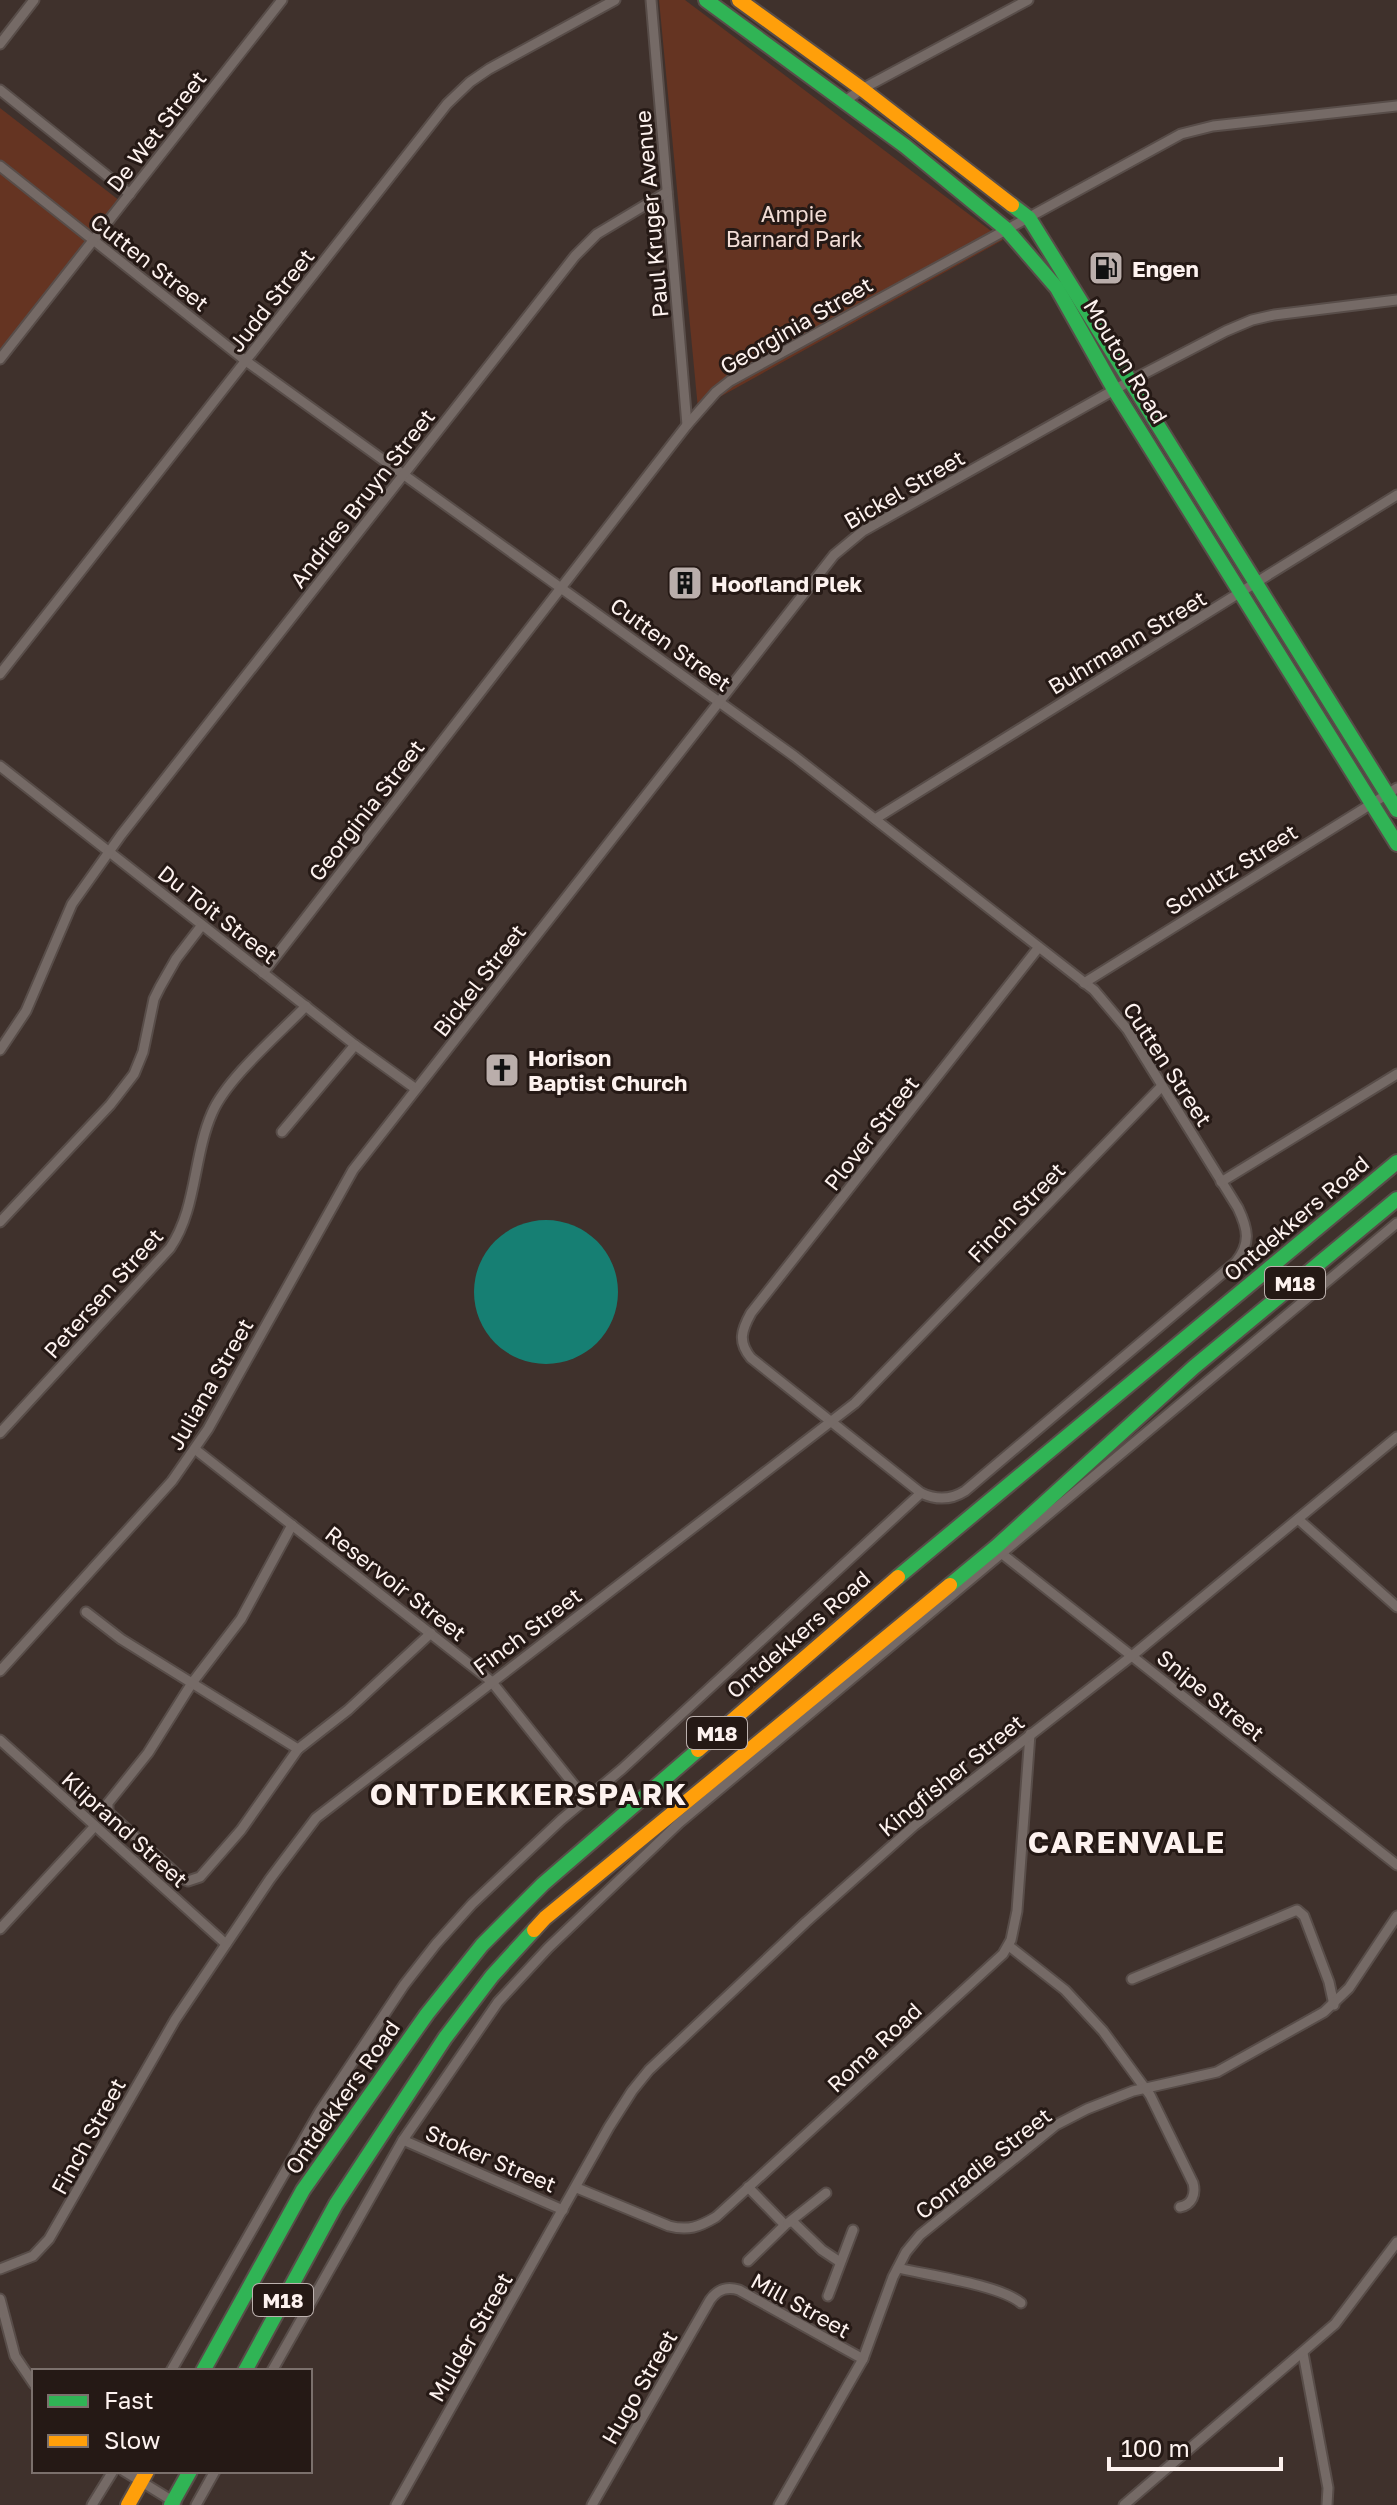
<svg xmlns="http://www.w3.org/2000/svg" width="1397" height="2505" font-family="'Golos Text',sans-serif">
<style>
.green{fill:#653422}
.water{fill:#167f73}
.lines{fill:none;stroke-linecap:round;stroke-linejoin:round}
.street-casing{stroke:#584d49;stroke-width:13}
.fast-casing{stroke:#584d49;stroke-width:18}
.slow-casing{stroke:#584d49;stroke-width:18}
.street{stroke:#756a66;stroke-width:9}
.fast{stroke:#30b455;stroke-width:14}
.slow{stroke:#ff9f0a;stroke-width:14}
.labels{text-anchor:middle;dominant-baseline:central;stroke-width:6;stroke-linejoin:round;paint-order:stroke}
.shield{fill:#251915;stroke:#bcb1ae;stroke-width:2}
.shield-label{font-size:20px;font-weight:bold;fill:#fdf2ef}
.street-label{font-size:22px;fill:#fdf2ef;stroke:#251915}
.park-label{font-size:22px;fill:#f2ddd6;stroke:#251915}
.poi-label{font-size:22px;font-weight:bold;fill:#fdf2ef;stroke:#251915;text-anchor:start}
.district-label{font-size:30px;font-weight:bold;letter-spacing:2px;fill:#fdf2ef;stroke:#251915}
</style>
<rect width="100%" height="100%" fill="#3f312c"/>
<g class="green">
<path d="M659,0H685L1003,240L698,409Z"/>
<path d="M0,108L120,201L0,355Z"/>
</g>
<circle class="water" cx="546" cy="1292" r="72"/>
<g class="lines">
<defs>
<g id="street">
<path d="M651,0L687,425"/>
<path d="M0,44L34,0"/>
<path d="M0,90L130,194"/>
<path d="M845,101L862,89L1028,0"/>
<path d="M0,166L246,361L794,756L1094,990L1127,1029L1238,1208C1248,1229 1251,1243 1236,1262L965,1491C951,1500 936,1500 921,1493L751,1358C738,1342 741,1331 751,1313L1039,947"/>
<path d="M0,359L282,0"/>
<path d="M0,674L447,104L470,82L489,69L615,0"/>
<path d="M0,766L355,1045L416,1089"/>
<path d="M875,819L1397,495"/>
<path d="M263,973L687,425L716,392L730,381L1181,134L1213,126L1397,106"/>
<path d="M1084,983L1397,788"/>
<path d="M0,1050L26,1011L72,904L121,835L575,256L597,234L667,192"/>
<path d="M282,1132L355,1045"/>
<path d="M1221,1182L1397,1074"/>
<path d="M0,1222L110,1105L134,1074L143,1052L154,999L160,987L176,959L202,925"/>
<path d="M0,1433L170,1248C197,1209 193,1156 212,1113C227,1078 279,1034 306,1006"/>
<path d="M196,1450L491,1681L586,1800"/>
<path d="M1298,1519L1397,1607"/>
<path d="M292,1525L241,1619L192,1683L148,1753L108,1803V1812L181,1878L188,1881L200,1877L241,1830L298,1749L348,1710L431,1633"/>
<path d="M1001,1553L1397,1865"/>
<path d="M86,1612L121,1639L298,1749"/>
<path d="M0,1671L172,1481L208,1429L353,1170L834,555L863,531L1130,381L1226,331L1252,320L1274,315L1397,300"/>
<path d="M0,1740L226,1944"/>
<path d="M0,1929L95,1826"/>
<path d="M1009,1946L1065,1990L1103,2031L1150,2095L1193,2183C1196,2194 1192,2205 1180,2207"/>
<path d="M1132,1979L1297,1910L1304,1916L1329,1982L1334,2005"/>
<path d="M403,2140L563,2210"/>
<path d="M748,2187L785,2225L748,2261"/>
<path d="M577,2188L669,2226C688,2231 699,2227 716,2217L1003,1954L1011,1940L1017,1911L1030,1734"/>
<path d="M792,2221L822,2250L840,2262"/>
<path d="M788,2223L826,2193"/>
<path d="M898,2268C927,2275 1000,2285 1021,2303"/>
<path d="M0,2269L33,2256L49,2239L175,2020L270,1879L316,1818L855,1403L1162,1086"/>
<path d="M828,2296L853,2230"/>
<path d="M0,2299L15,2356L34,2384"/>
<path d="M1303,2353L1328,2488L1327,2505"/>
<path d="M171,2371L320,2111L404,1985L436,1944L472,1904L561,1820L622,1769L921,1493"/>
<path d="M272,2371L403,2140L498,2002L548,1948L679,1823L1397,1223"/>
<path d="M124,2471L176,2503"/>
<path d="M92,2505L113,2471"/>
<path d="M196,2505L215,2471"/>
<path d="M396,2505L609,2127L632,2091L649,2070L806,1922L915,1825L1133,1655L1397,1437"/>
<path d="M592,2505L710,2300C717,2290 726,2286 739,2290L863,2359"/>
<path d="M779,2505L863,2359L893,2277L906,2252L920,2235L1056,2125L1087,2109L1133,2091L1217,2072L1324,2012L1349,1988L1397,1916"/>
<path d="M1124,2505L1335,2324L1397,2242"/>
</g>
<g id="fast">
<path d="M706,0L905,146L1006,229L1057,288L1115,391L1397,844"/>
<path d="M1012,205L1029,218L1397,810"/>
<path d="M898,1577L1397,1162"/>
<path d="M950,1585L996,1547L1194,1367L1397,1199"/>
<path d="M203,2371L303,2190L427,2014L482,1945L543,1884L698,1750"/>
<path d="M245,2371L336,2204L445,2038L492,1976L534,1930"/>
<path d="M171,2505L190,2471"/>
</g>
<g id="slow">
<path d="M739,0L862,89L1012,205"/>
<path d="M698,1750L898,1577"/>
<path d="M534,1930L545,1918L950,1585"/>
<path d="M128,2505L147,2471"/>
</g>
</defs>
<use href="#street" class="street-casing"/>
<use href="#fast" class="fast-casing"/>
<use href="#slow" class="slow-casing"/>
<use href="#street" class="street"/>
<use href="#fast" class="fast"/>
<use href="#slow" class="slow"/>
</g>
<defs>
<symbol id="fuel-square" viewBox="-11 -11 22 22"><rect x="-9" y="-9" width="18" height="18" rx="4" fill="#baaeab" stroke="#251915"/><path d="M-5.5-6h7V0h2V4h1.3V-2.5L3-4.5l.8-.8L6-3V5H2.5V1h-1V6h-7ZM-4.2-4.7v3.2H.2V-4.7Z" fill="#111"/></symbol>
<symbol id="building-square" viewBox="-11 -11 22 22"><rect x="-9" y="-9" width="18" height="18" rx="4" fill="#baaeab" stroke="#251915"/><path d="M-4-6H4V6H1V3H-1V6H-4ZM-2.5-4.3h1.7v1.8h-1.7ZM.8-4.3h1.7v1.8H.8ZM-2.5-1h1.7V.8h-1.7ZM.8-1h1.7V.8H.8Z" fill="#111"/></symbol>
<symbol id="church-square" viewBox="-11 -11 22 22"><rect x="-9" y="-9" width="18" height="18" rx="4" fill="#baaeab" stroke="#251915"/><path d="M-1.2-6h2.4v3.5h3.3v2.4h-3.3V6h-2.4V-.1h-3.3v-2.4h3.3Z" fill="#111"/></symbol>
</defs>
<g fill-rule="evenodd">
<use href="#fuel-square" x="1086" y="248" width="40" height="40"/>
<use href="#building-square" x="665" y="563" width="40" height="40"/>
<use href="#church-square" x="482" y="1050" width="40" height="40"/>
</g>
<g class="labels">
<g class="shield">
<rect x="1265" y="1267" width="60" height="32" rx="6"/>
<rect x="687" y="1717" width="60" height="32" rx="6"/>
<rect x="253" y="2284" width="60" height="32" rx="6"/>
</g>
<g class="shield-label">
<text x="1295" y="1283">M18</text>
<text x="717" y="1733">M18</text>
<text x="283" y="2300">M18</text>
</g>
<g class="street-label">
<text transform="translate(156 131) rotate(-52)">De Wet Street</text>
<text transform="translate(651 214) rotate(-95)">Paul Kruger Avenue</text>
<text transform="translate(150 262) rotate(38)">Cutten Street</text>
<text transform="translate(271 300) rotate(-52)">Judd Street</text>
<text transform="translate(796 325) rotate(-30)">Georginia Street</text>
<text transform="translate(1126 361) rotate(59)">Mouton Road</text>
<text transform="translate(904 489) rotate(-30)">Bickel Street</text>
<text transform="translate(362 498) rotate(-52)">Andries Bruyn Street</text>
<text transform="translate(1127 642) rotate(-31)">Buhrmann Street</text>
<text transform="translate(671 644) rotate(36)">Cutten Street</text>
<text transform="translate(366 810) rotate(-52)">Georginia Street</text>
<text transform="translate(1231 869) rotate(-32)">Schultz Street</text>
<text transform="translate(218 914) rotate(38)">Du Toit Street</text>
<text transform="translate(479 980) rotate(-52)">Bickel Street</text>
<text transform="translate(1168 1064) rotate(57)">Cutten Street</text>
<text transform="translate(871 1133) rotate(-52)">Plover Street</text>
<text transform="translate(1016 1212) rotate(-46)">Finch Street</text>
<text transform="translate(1296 1218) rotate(-40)">Ontdekkers Road</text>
<text transform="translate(103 1293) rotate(-48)">Petersen Street</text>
<text transform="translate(210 1384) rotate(-60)">Juliana Street</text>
<text transform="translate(396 1583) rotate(38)">Reservoir Street</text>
<text transform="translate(527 1631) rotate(-37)">Finch Street</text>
<text transform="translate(798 1634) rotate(-41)">Ontdekkers Road</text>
<text transform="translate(1211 1695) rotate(39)">Snipe Street</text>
<text transform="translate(951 1775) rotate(-39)">Kingfisher Street</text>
<text transform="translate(125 1829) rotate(42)">Kliprand Street</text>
<text transform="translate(874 2047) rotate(-43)">Roma Road</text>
<text transform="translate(342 2097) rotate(-55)">Ontdekkers Road</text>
<text transform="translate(88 2136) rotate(-61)">Finch Street</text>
<text transform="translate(491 2158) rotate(23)">Stoker Street</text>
<text transform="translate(983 2163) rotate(-38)">Conradie Street</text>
<text transform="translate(801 2305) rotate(29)">Mill Street</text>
<text transform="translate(470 2337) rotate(-60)">Mulder Street</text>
<text transform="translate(639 2387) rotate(-60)">Hugo Street</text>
</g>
<g class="park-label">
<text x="794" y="213">Ampie<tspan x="794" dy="25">Barnard Park</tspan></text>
</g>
<g class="poi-label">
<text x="1132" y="268">Engen</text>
<text x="711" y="583">Hoofland Plek</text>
<text x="528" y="1057">Horison<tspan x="528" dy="25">Baptist Church</tspan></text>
</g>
<g class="district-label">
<text x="529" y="1794">ONTDEKKERSPARK</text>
<text x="1127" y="1842">CARENVALE</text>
</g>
</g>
<rect x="32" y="2369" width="280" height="104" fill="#251915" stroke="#7b706c" stroke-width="2"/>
<rect x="48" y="2395" width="40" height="12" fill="#30b455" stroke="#7b706c" stroke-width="2"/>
<text x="104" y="2409" font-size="24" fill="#fdf2ef">Fast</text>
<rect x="48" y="2435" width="40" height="12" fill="#ff9f0a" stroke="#7b706c" stroke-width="2"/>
<text x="104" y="2449" font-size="24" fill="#fdf2ef">Slow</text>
<path d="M1109 2457v12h172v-12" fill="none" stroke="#fdf2ef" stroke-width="4"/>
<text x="1121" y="2457" font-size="24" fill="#fdf2ef" stroke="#251915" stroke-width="6" paint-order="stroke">100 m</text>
</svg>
